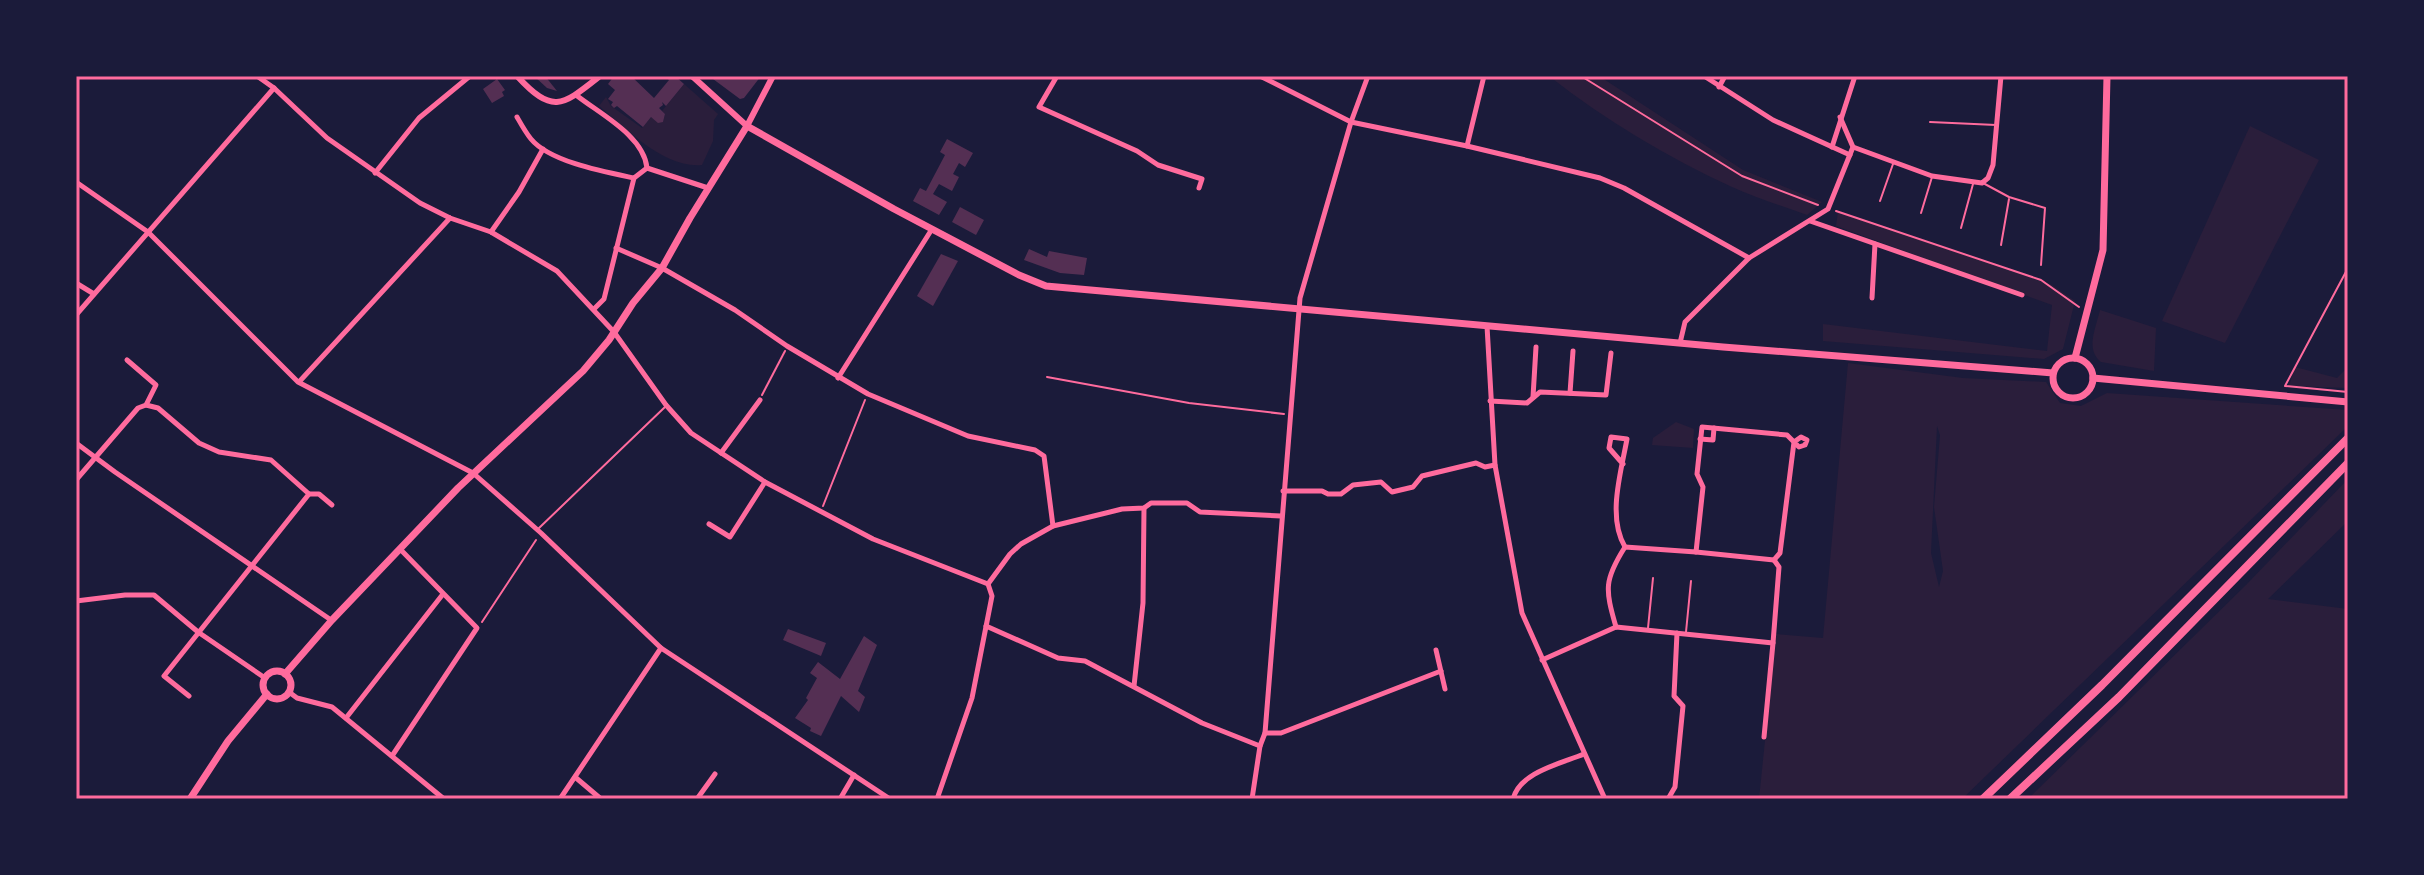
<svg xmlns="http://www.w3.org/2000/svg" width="2424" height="875" font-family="Montserrat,sans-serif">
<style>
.green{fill:#2a1e3b;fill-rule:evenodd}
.building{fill:#542f53}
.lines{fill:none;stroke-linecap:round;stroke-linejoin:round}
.path{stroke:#ff6b9d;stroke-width:2}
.service{stroke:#ff6b9d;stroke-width:2}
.minor{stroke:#ff6b9d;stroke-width:5}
.tertiary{stroke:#ff6b9d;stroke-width:6}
.secondary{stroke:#ff6b9d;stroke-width:7}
.motorway{stroke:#ff6b9d;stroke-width:8}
.neatline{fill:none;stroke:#ff6b9d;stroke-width:3}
</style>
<rect width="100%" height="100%" fill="#1b1b3a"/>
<g class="green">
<path d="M1549,76H1599L1743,170L1822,202L1807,215C1782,206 1756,198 1732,187C1667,157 1605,120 1549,76Z"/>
<path d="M684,84L718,114L714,120L713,141L702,165C665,169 625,128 599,106L606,97L611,106L642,128L651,117L663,122L665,114L662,111Z"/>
<path d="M2250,126L2319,160L2225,343L2162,321Z"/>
<path d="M1838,212L2052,285L2075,301L2063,349L2044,359L1823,341V324L2047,351L2052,305L1836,226Z"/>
<path d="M2100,310L2156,328L2154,371L2101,362C2085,349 2096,328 2100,310Z"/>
<path d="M1848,363L1963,378L2046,382L2060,403L2081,406L2107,393L2348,410V426L1962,799H1759L1776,634L1823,638ZM1937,426L1940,435L1934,507L1943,571L1939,587L1931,553Z"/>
<path d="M2295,367L2337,378L2348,367V388L2289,386Z"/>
<path d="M1676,422L1694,429L1693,448L1652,445L1653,438Z"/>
<path d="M2348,479V521L2268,599L2348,609V799H2028L2246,585Z"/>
</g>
<g class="building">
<path d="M534,76H545L557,91L547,88Z"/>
<path d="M614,76H631L654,98L669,80L664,76H675L684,84L666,106L662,102L663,105L659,108L665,114L663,122L658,123L651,117L643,127L617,106L614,108L611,105L613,102L608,99L615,90L608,84Z"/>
<path d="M709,76H761L744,98L740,99Z"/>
<path d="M497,79L505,90L502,92L504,96L492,103L483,89Z"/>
<path d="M947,139L973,153L965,167L959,163L953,174L959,177L952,191L939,184L933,194L947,202L939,215L913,201L920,188L926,191L945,155L940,152Z"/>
<path d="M960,207L984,220L976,235L952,222Z"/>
<path d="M1029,249L1047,257L1049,251L1087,258L1084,275L1060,273L1024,260Z"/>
<path d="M941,254L958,261L933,306L917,296Z"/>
<path d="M788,629L826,643L821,656L783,640Z"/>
<path d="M864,636L877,645L858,691L865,697L859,712L841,696L821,736L810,731L811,728L795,718L808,700L806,698L817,678L810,673L818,662L840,679Z"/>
</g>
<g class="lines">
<g class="path">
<path d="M1581,76L1742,176L1818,205"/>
<path d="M1836,211L2041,280L2079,307"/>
<path d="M2348,268L2285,386L2348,392"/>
<path d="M1047,377L1189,403L1284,414"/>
<path d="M762,395L785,351"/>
<path d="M823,506L865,400"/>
<path d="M482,622L536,540"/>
</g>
<g class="service">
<path d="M1942,76L2000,77"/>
<path d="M1930,122L1996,125"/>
<path d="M1983,183L2009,197L2045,208L2041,265"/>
<path d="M1880,201L1893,164"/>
<path d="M1921,213L1932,177"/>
<path d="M1961,228L1973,184"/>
<path d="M2001,245L2009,199"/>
<path d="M538,529L666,406"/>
<path d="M1648,628L1653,578"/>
<path d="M1686,632L1691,581"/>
</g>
<g class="minor">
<path d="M257,76L274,88L327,138L420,203L450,218L491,232L557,271L614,332L666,405L691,433L765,482L873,539L988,584L1010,554L1021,544L1053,526L1122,509L1144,508L1151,503H1187L1200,512L1281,516"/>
<path d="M1057,76L1039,107L1137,151L1158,165L1202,179L1199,188"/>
<path d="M1260,76L1351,122L1467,146L1600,178L1624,188L1749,258"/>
<path d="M1704,76L1773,120L1850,155"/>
<path d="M1719,87L1725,76"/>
<path d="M576,95C600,114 644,136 647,168"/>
<path d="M517,117C521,124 526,133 531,139C550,162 605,172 634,178"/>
<path d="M1467,146L1484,76"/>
<path d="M1832,147L1855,76"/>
<path d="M1853,147L1932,176L1982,183L1988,178L1993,165L2001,76"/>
<path d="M647,168L708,188"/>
<path d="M375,173L419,118L470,76"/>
<path d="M76,182L148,232L298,382L473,473L541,533L661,648L890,799"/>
<path d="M1810,221L2022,295"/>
<path d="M491,232L519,192L543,149"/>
<path d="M616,248L662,268L735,310L787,346L868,394L968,436L1035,450L1044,456L1053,526"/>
<path d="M76,283L94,294"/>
<path d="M1872,298L1875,244"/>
<path d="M595,308L604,299L634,178L647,168"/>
<path d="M76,315L274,88"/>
<path d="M1487,326L1495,465L1522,613L1605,799"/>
<path d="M1680,343L1685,322L1749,258L1828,209L1853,147L1840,117"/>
<path d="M838,378L932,229"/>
<path d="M299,382L450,218"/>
<path d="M1570,393L1573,351"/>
<path d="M1533,397L1536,347"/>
<path d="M1490,401L1527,403L1540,392L1606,395L1611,353"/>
<path d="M146,405L158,408L199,443L219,452L271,460L309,494L164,676L189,696"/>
<path d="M1801,437L1807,440L1805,445L1799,447L1794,442Z"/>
<path d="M1700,439L1713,440L1714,428"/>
<path d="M76,443L115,472L331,620"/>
<path d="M721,453L760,400"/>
<path d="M1623,464L1609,448L1611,437L1627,439C1621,472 1607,517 1625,547"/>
<path d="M76,480L138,408L146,405L156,385L127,360"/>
<path d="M1283,491H1322L1328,494H1341L1353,485L1381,482L1392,492L1413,487L1422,476L1476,463L1485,467L1495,465"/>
<path d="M309,494H319L332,505"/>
<path d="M709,524L730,537L765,482"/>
<path d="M1696,552L1774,560"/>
<path d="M76,601L125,595H154L198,632L265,678"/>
<path d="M986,626L1058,658L1085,661L1202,723L1260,746"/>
<path d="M1616,627C1605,589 1604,580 1625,547L1696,552L1703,487L1697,474L1702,427L1787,435L1794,442L1780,553L1774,560"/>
<path d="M1436,650L1445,689"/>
<path d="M1542,660L1616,627L1773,643L1779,567L1774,560"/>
<path d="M1134,686L1143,603L1144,508"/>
<path d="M289,692L297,698L332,707L444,799"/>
<path d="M346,718L443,594"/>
<path d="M1265,733H1281L1441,671"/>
<path d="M1764,737L1773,643"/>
<path d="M392,756L477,628L400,549"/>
<path d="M575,777L601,799"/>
<path d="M560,799L661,648"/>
<path d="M697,799L715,774"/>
<path d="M840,799L854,775"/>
<path d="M937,799L972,698L992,596L988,584"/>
<path d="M1252,799L1260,746L1265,733L1300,298L1351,122L1368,76"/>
<path d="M1513,799C1520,772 1560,764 1584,754"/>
<path d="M1668,799L1675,787L1683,706L1674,696L1677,633"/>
</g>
<g class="tertiary">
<path d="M517,76C553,115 562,106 600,76"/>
<path d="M692,76L747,126L773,76"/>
</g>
<g class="secondary">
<circle cx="2073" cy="378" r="20"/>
<path d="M2075,358L2103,250L2107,76"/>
<path d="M2093,378L2348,402"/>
<circle cx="277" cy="685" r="14"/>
<path d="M285,674L332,620L458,488L583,371L609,340L633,303L662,268L690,218L747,126L894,209L1019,275L1046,286L1723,347L2053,373"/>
<path d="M190,799L228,741L267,694"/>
</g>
<g class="motorway">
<path d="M1983,799L2102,685L2348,438"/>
<path d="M2010,799L2119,697L2348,463"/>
</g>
</g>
<rect width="2424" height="875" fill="none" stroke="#1b1b3a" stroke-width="156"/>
<rect x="78" y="78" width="2268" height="719" class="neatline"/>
</svg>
